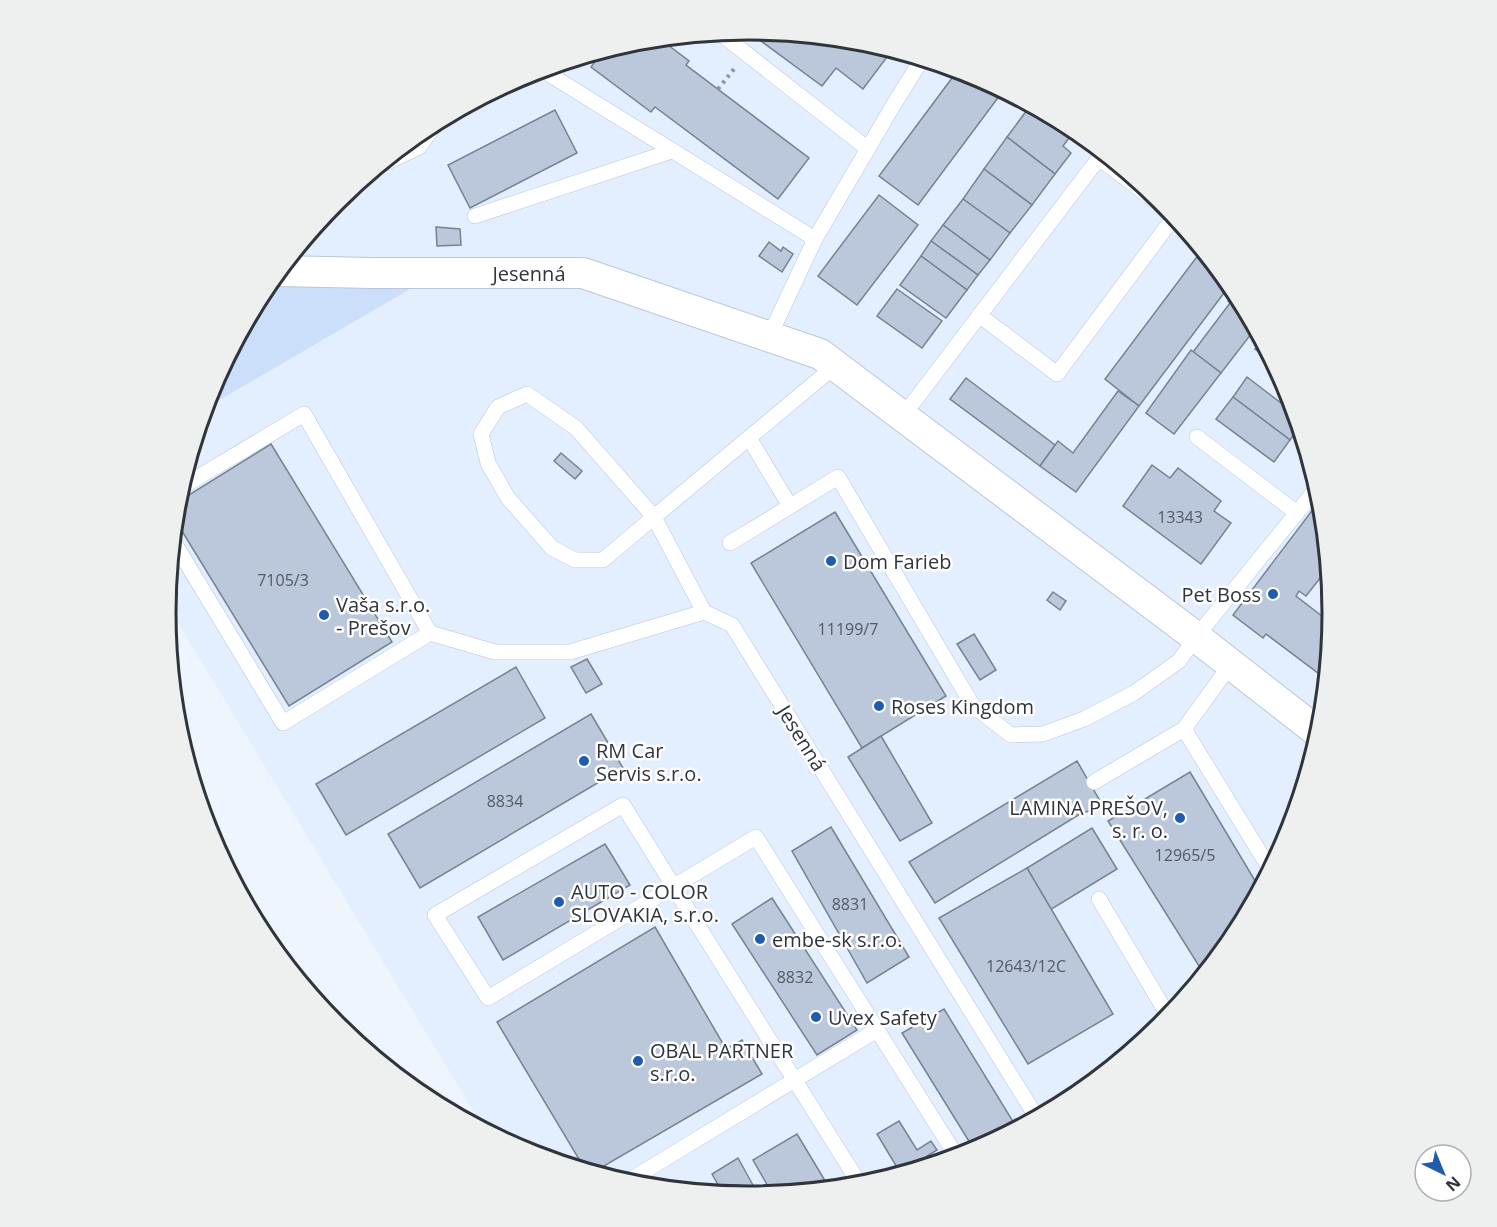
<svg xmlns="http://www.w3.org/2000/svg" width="1497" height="1227" font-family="'Open Sans',sans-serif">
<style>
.built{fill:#e3eefe}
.green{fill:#ccdffa}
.building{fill:#bbc8db;stroke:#768293;stroke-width:1.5}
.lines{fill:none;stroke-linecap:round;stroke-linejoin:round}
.lane-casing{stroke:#b9c6d9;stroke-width:16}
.street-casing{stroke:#b9c6d9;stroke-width:32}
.path{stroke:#90969d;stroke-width:4;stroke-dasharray:3 4.5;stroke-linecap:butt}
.lane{stroke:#fff;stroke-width:15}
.street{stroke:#fff;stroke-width:30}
.poi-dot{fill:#205cad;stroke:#fff;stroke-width:2}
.labels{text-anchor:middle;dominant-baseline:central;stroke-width:5;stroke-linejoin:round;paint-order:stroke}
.number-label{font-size:16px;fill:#535a64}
.street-label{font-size:20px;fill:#30353c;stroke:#fff}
.poi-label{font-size:20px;fill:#30353c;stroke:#fff;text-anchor:start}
.rim{fill:none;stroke:#30353c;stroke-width:3}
</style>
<rect width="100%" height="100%" fill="#eff5fd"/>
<path class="built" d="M749,30L863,41L972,75L1073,129L1161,201L1234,290L1288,391L1321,500L1332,614L1321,728L1287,837L1233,938L1161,1026L1072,1099L971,1153L862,1186L748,1197L634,1186L525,1152L486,1132L166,603L176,499L204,409L411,289L269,283L336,201L425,128L526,74L635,41Z"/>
<path class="green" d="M269,283L412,288L204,409L210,390L264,289Z"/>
<g class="building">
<path d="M746,30L863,41L869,43L887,57L863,89L836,68L822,86Z"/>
<path d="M660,39L689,61L686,65L809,158L778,199L655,107L651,112L591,67L602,51L635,41Z"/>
<path d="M958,70L972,75L1003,91L918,205L879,176Z"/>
<path d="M1030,106L1075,130L1063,146L1071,153L1055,174L1007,137Z"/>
<path d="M555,110L577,153L470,208L448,165Z"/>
<path d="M1007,137L1055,174L1032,205L984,169Z"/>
<path d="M984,169L1032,205L1010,233L963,199Z"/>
<path d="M879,195L918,225L857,305L818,276Z"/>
<path d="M963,199L1010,233L990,260L943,225Z"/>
<path d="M943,225L990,260L978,275L931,241Z"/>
<path d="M436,227L460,229L461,245L437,246Z"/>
<path d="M931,241L978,275L967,290L921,256Z"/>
<path d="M769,242L781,251L783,247L793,254L782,272L759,256Z"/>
<path d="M1202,250L1230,285L1139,406L1105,379Z"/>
<path d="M921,256L967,290L946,318L900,285Z"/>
<path d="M897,289L942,321L922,348L877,316Z"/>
<path d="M1235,291L1247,314L1228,301Z"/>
<path d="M1230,303L1248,316L1255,329L1221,373L1193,352Z"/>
<path d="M1261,341L1273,363L1255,349Z"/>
<path d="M1191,350L1221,373L1174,434L1146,413Z"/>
<path d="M1247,377L1294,413L1299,428L1290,440L1233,397Z"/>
<path d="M966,378L1055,445L1040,466L950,399Z"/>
<path d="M1118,391L1139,406L1076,492L1040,466L1058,441L1073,453Z"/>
<path d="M1233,397L1290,440L1274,462L1216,419Z"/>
<path d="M271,444L392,642L289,706L174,518L176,503Z"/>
<path d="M561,453L582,471L575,479L554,461Z"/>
<path d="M1152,465L1170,478L1178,468L1221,501L1214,511L1231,523L1201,564L1123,506Z"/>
<path d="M1314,508L1322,514L1328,568L1306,596L1299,591L1296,596L1331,623L1326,679L1266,634L1263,638L1233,615Z"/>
<path d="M835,512L946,696L862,748L751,563Z"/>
<path d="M1053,592L1066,601L1060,610L1047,600Z"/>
<path d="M974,634L996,670L980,680L957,644Z"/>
<path d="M587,659L602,684L586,693L571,667Z"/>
<path d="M516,667L545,718L346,835L316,784Z"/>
<path d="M591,714L623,768L420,888L388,834Z"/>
<path d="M881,736L932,823L900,841L848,757Z"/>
<path d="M1077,761L1103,806L1080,814L935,903L909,862Z"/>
<path d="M1190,772L1260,889L1233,938L1204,974L1108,821Z"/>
<path d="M831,827L909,957L867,983L792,851Z"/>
<path d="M1092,828L1117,869L1050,910L1027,868Z"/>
<path d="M605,844L630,885L503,960L478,917Z"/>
<path d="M1027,868L1113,1014L1028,1064L939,918Z"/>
<path d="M772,898L857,1030L817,1055L732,924Z"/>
<path d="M655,927L726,1049L742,1040L762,1074L592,1173L586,1171L497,1022Z"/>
<path d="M944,1009L1017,1128L975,1151L902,1033Z"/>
<path d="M899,1121L917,1150L931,1141L937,1150L927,1156L932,1165L901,1174L877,1134Z"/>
<path d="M797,1134L830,1189L773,1195L753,1160Z"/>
<path d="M738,1158L759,1196L748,1197L724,1195L712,1174Z"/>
</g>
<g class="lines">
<defs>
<g id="lane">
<path d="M720,33L868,149"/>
<path d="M543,69L552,76L561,64"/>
<path d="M552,76L815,239"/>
<path d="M379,166L419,147L438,121"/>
<path d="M475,216L672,151"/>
<path d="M979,315L1057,374L1174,217"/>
<path d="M769,337L815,239L894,104L922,59"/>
<path d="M527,394L576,428L654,517L603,560H575L552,548L508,498L488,463L481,434L498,407Z"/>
<path d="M903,416L1099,158L1171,213"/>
<path d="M1197,437L1297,513"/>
<path d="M749,438L790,506"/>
<path d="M180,488L304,414L430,633"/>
<path d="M172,539L283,723L430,633"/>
<path d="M730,543L838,477L973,706L1011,735L1043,734L1084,719L1134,693L1179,661L1196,637L1317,488"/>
<path d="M704,612L654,517L835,366"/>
<path d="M430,633L495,652H570L704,612L732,625L1037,1118"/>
<path d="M1184,729L1270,869"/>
<path d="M1094,782L1184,729L1231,664"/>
<path d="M1099,899L1169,1017"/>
<path d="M625,1183L877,1030"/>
<path d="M861,1186L680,897L674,887L623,805L435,915L488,998L756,837L957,1157"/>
</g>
<path id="street" d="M278,271L372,273H583L820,354L1196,637L1319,733"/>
</defs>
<use href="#lane" class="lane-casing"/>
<use href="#street" class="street-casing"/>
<path class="path" d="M718,89L734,69"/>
<use href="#lane" class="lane"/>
<use href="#street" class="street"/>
</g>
<g class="poi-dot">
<circle cx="831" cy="561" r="6"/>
<circle cx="1273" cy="594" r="6"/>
<circle cx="324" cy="615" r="6"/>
<circle cx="879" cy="706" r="6"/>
<circle cx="584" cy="761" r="6"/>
<circle cx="1180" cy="818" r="6"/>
<circle cx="559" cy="902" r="6"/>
<circle cx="760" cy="939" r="6"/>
<circle cx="816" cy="1017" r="6"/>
<circle cx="638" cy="1061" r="6"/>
</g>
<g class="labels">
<g class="number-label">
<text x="1180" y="517">13343</text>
<text x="283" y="580">7105/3</text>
<text x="848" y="629">11199/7</text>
<text x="505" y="801">8834</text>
<text x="1185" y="855">12965/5</text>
<text x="850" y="904">8831</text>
<text x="1026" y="966">12643/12C</text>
<text x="795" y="977">8832</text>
</g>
<g class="street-label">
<text x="529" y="273">Jesenná</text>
<text transform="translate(802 738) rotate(58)">Jesenná</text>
</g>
<g class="poi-label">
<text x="843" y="561">Dom Farieb</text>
<text x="1261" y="594" text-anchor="end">Pet Boss</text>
<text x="336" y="604">Vaša s.r.o.<tspan x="336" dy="23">- Prešov</tspan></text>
<text x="891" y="706">Roses Kingdom</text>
<text x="596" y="750">RM Car<tspan x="596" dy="23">Servis s.r.o.</tspan></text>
<text x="1168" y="807" text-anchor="end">LAMINA PREŠOV,<tspan x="1168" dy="23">s. r. o.</tspan></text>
<text x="571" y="891">AUTO - COLOR<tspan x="571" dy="23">SLOVAKIA, s.r.o.</tspan></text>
<text x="772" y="939">embe-sk s.r.o.</text>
<text x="828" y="1017">Uvex Safety</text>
<text x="650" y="1050">OBAL PARTNER<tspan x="650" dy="23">s.r.o.</tspan></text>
</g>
</g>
<path d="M0 0H1497V1227H0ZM176 613a573 573 0 1 1 1146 0a573 573 0 1 1-1146 0Z" fill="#eeefef" fill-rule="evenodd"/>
<path class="rim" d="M176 613a573 573 0 1 1 1146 0a573 573 0 1 1-1146 0Z"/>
<g transform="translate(1443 1173) rotate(137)"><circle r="28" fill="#ffffff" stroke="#acaeb1" stroke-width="1.5"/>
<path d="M0-4.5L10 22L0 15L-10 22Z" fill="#205cad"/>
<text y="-9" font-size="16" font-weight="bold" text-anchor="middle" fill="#30353c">N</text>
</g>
</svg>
